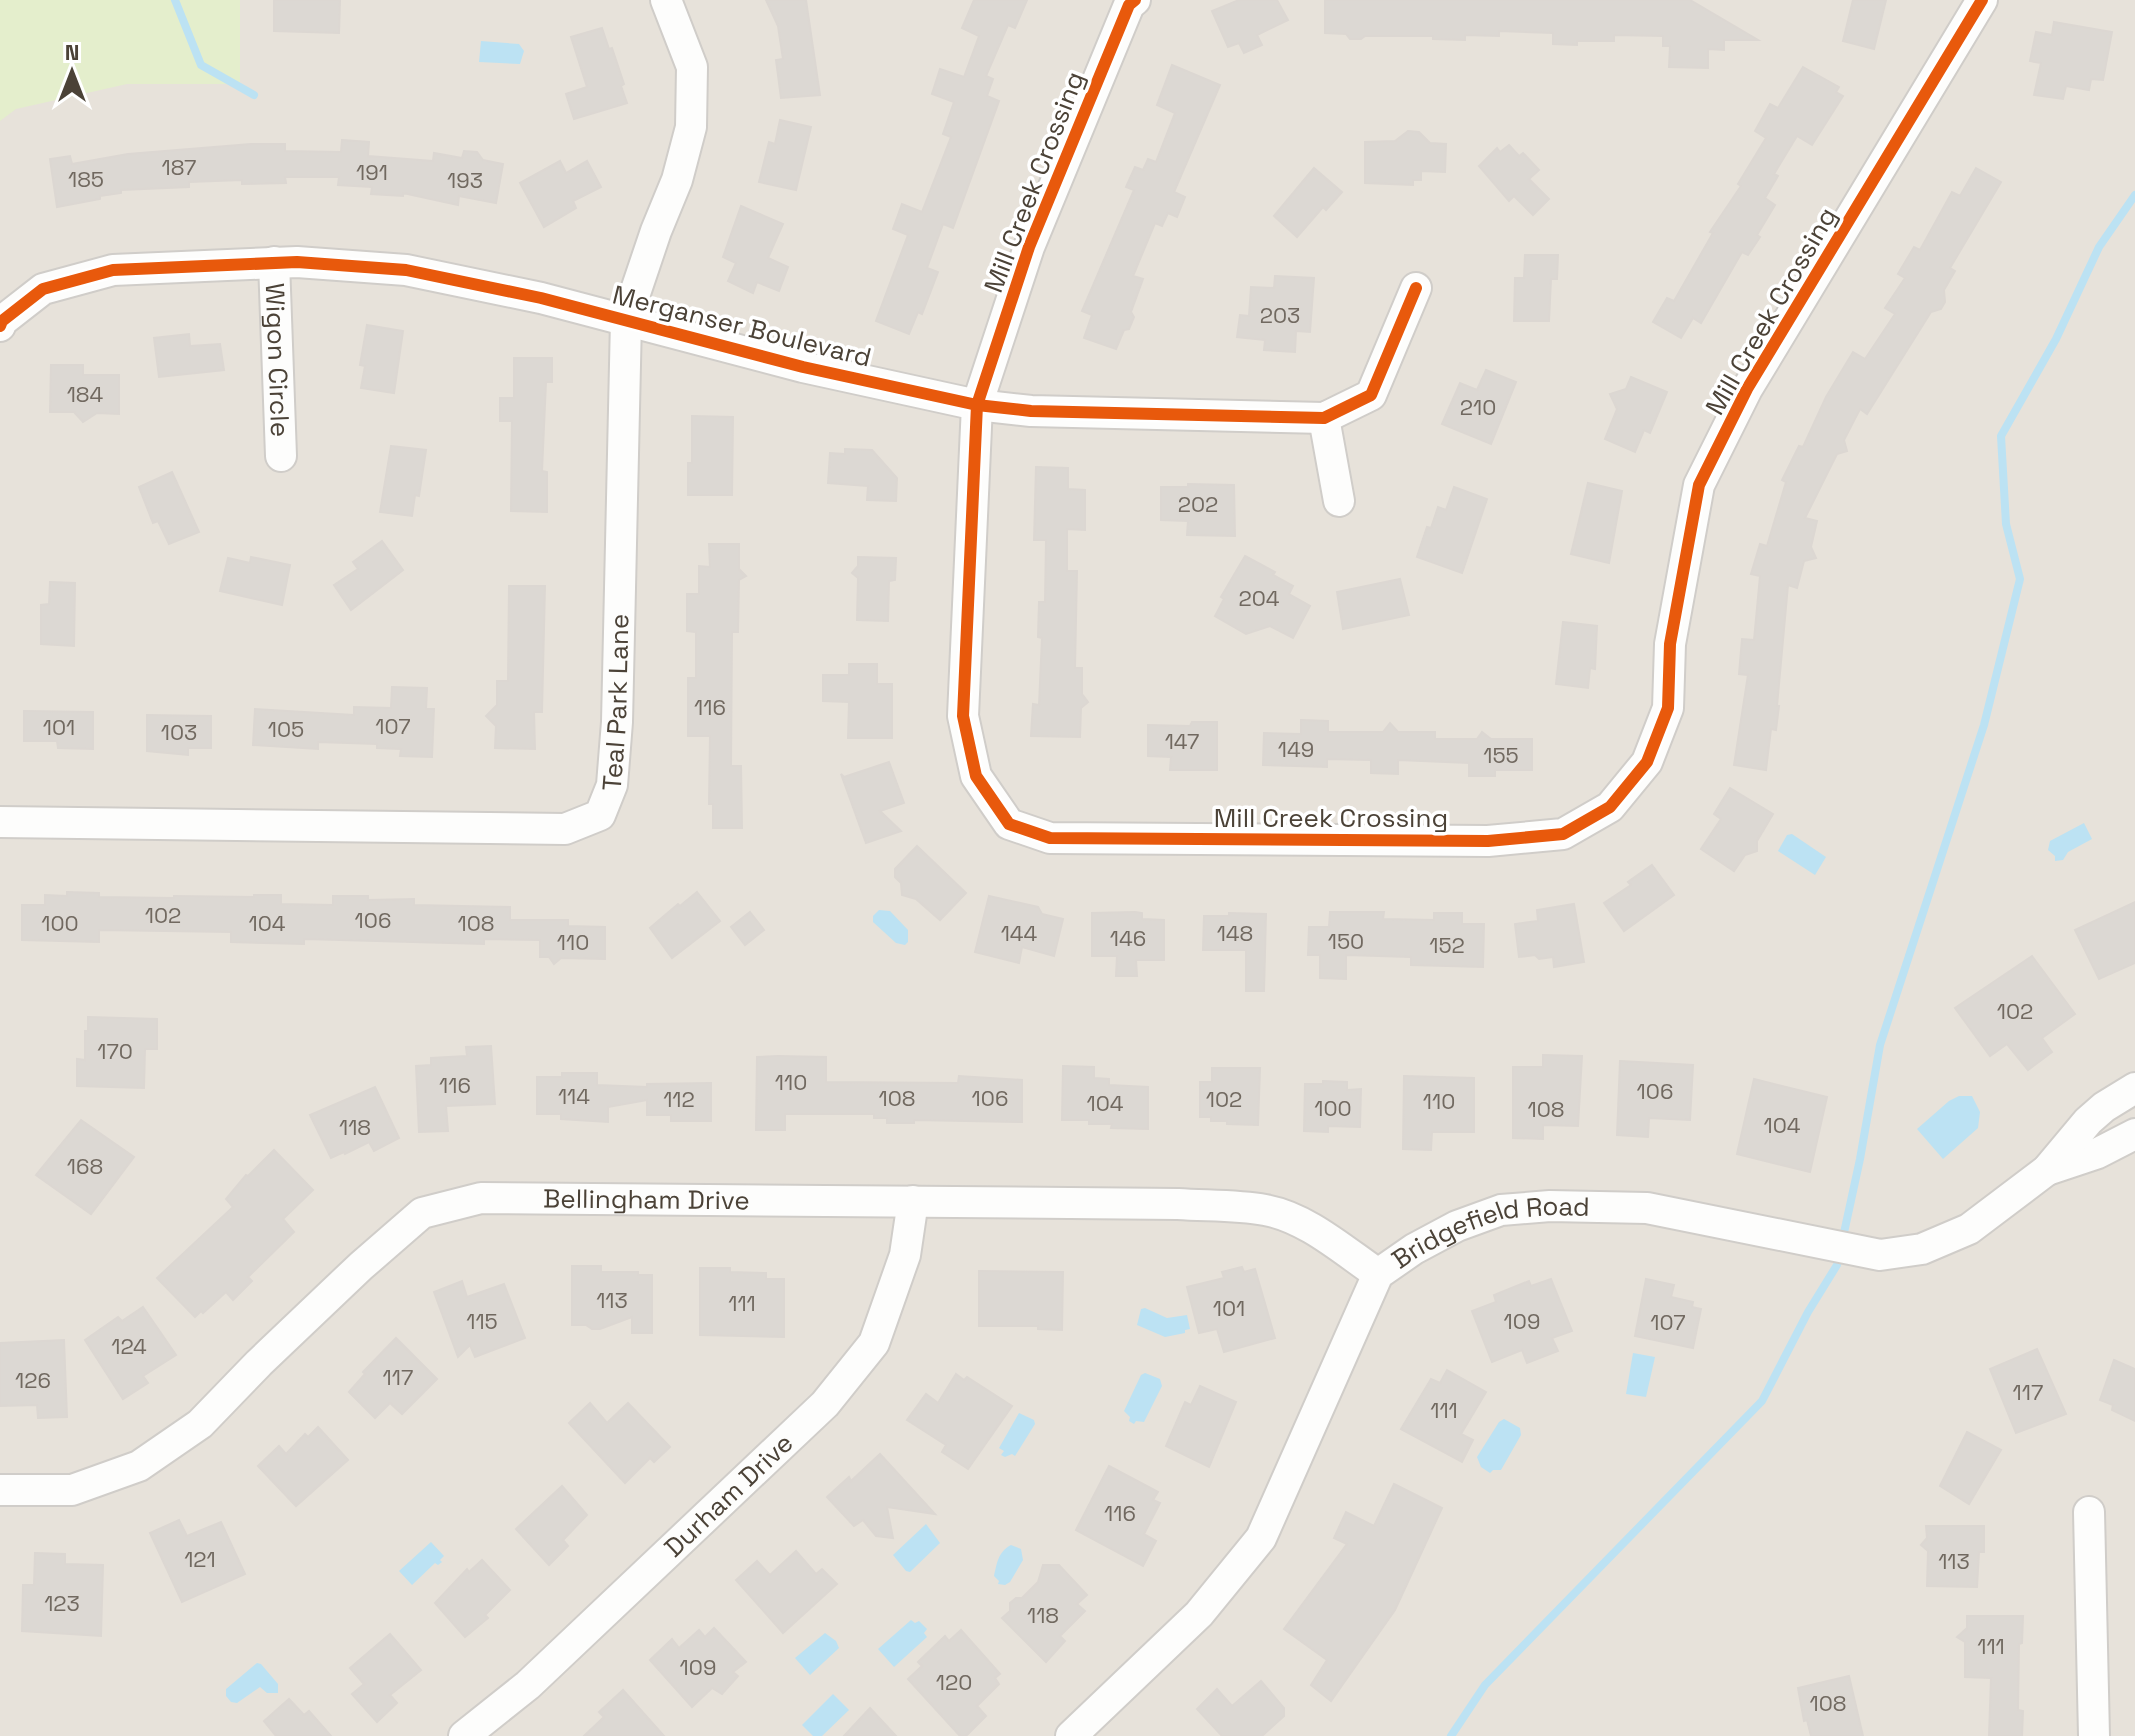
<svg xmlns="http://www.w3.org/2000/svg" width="2135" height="1736" font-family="'Space Grotesk',sans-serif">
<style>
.residential{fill:#e7e2da}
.green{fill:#e4eecc}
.water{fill:#bce2f3}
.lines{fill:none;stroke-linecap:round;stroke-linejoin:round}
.stream{stroke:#bce2f3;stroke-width:8}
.building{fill:#dcd8d3;stroke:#dcd7d2;stroke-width:2}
.minor-casing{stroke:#d0cdc9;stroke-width:34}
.minor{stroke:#fdfdfc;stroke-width:30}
.cycleway-casing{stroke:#fff;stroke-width:17}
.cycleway{stroke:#e8590c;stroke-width:12}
.labels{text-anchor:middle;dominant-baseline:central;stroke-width:7;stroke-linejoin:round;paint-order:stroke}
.number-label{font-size:22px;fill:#716960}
.street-label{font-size:26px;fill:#4b4237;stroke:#fff}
</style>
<rect width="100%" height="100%" fill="#f3f0ed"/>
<rect class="residential" x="0" y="0" width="2135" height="1736"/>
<path class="green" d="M0,0H240V84H127L16,109L0,121Z"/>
<g class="water">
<path d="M481,41L519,44L524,51L520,64L479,62Z"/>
<path d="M2084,823L2092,839L2068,852L2063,860L2055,861V856L2048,850L2050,841Z"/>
<path d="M1792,834L1826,857L1815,875L1778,851L1787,835Z"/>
<path d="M879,910L890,911L908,930V942L905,945L896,943L873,922V916Z"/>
<path d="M1959,1096H1972L1980,1112L1978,1128L1943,1159L1917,1129L1949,1101Z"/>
<path d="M1145,1308L1167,1318L1187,1315L1190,1329L1185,1330V1333L1165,1337L1137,1325L1141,1309Z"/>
<path d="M1633,1353L1655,1357L1646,1397L1626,1394Z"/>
<path d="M1145,1373L1160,1379L1162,1386L1144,1422L1136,1421L1134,1424L1129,1421L1130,1417L1124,1411L1141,1375Z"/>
<path d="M1019,1413L1034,1420L1035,1424L1015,1456L1012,1454L1005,1457L1001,1455L1004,1451L999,1448Z"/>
<path d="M1504,1419L1520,1428L1521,1435L1501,1470H1493L1490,1473L1481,1467L1477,1457L1499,1422Z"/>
<path d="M926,1524L940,1543L910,1572L906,1571L893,1555Z"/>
<path d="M431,1542L444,1556L440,1560L442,1562L438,1565L435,1563L412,1585L399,1571Z"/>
<path d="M1011,1545L1021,1549L1023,1560L1010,1582L1005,1585L998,1584L999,1581L994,1576C997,1563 998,1552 1011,1545Z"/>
<path d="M911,1620L915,1623L919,1621L927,1629L924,1633L927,1637L894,1667L878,1649Z"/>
<path d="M825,1633L836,1641L839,1648L810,1675L795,1658Z"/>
<path d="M257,1663L261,1664L278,1684V1693H267L260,1687L237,1703L231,1702L226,1696V1689Z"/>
<path d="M833,1694L849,1710L822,1736H813L802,1725Z"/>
</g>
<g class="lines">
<g class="stream">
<path d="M175,0L201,65L254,95"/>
<path d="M1451,1736L1485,1685L1762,1401L1808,1312L1837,1265L1860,1159L1880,1045L1984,725L2020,579L2006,524L2001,436L2056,339L2099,247L2135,195"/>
</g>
</g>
<g class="building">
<path d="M274,0H340L339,33L274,31Z"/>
<path d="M766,0H806L820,95L781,98L776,60L783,59L778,26Z"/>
<path d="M974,0H1027L1015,28L1008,25L986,76L993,79L987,96L999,101L953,228L943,224L927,268L938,272L922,314L918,312L909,334L876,321L908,235L893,229L902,204L922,212L951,137L943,134L954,102L932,94L940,69L964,77L979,36L962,28Z"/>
<path d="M1239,0H1277L1288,20L1257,35L1262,45L1244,53L1239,43L1228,47L1212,11Z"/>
<path d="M1325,0H1690L1758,40H1724V50L1708,49V68L1669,67L1670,46H1663V36L1614,35V41H1577V45L1553,44V33L1499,31V36L1465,35V40L1433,39V36H1365L1361,39H1350L1346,34L1325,33Z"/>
<path d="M1853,0H1886L1874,49L1843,41Z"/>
<path d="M2054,22L2112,32L2103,80L2091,79L2089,90L2066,86L2063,99L2034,95L2041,63L2030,61L2036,32L2052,35Z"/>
<path d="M602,28L609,49L612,48L624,84L621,86L627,103L574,119L566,94L587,87L571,37Z"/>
<path d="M1172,65L1220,85L1174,192L1185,197L1177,217L1168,213L1162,226L1155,223L1133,276L1143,279L1131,312L1134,317L1129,329L1124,330L1116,349L1084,338L1092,315L1082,311L1134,190L1126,187L1135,167L1143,170L1148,159L1156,162L1175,113L1157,105Z"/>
<path d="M1803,67L1839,87L1836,92L1843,96L1812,145L1797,136L1774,174L1778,176L1765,198L1775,205L1757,235L1760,237L1748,255L1742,252L1701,323L1693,318L1681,338L1653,322L1667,298L1674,301L1713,233L1710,232L1741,186L1738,184L1766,138L1755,131L1770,104L1778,108Z"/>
<path d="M780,120L811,127L796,190L759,182L769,142L775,144Z"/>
<path d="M1408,131L1419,132L1430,143L1446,144L1445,172L1421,171V180H1413V185L1365,183V142L1395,141Z"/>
<path d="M342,140L369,142L368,156L433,161L434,153L462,158L464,151L477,152L483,160L503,164L496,203L459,196L458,205L403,193V196L371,194L372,187L338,185L339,177H285L286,183L242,184V180L189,182V187L121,190V193L100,196V199L57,207L50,159L70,156L72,164L128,154L251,144H285V151L341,152Z"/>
<path d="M1509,145L1519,156L1523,153L1539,170L1529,179L1549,199L1533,215L1514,196L1509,201L1479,166L1497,148L1500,152Z"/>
<path d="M560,161L566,173L587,161L601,187L573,201L576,208L544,227L520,183Z"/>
<path d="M1314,168L1342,192L1326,210L1323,207L1297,237L1274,216Z"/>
<path d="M1976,168L2001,182L1950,268L1955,271L1944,290L1945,302L1941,309L1931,312L1867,414L1860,409L1844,440L1847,451L1837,454L1805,518L1817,521L1811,547L1816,558L1804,561L1797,588L1788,585L1777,706H1779L1776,730L1771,729L1766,770L1734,765L1748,675L1739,674L1742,639L1754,640L1760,576L1751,574L1760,544L1767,546L1786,482L1782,480L1799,446L1803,447L1826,397L1853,352L1865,359L1895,314L1885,308L1905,278L1898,274L1914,247L1920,250L1952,192L1960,196Z"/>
<path d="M741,206L783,224L768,258L788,267L779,291L757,282L753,293L728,281L736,263L723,257Z"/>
<path d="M1525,255H1558L1557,279H1551L1549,321H1514L1515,278H1524Z"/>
<path d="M1275,276L1314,278L1310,332L1296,331L1295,352L1264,350L1265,340L1237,337L1240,315L1249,316L1251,287L1274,288Z"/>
<path d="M367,325L403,331L394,393L361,388L365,366L360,365Z"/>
<path d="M189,334L190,346L220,344L224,370L159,377L154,338Z"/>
<path d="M514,358H552V382H546L542,471L547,472V512L511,511L512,421H500V398H514Z"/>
<path d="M51,365H83V375H119V414L97,413L83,422L74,412H50Z"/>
<path d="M1486,370L1516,382L1491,444L1442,424L1460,383L1477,390Z"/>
<path d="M1631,377L1667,392L1650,433L1644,430L1635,452L1605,439L1617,409L1610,394L1626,389Z"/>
<path d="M692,416L733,417L732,495H688V463H692Z"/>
<path d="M391,446L426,450L419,496L415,495L412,516L380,512Z"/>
<path d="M845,449L872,450L897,478L896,501L867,500L868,486L828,483L830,453L845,454Z"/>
<path d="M1036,467L1068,468V489L1085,490V530L1067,529V571H1077L1075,668H1082V694L1088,702L1081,708L1080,737L1031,736L1033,704L1039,705L1042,638L1038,637L1039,602H1045L1046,540H1034Z"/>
<path d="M172,472L199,532L169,544L158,521L153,523L139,487Z"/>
<path d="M1588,483L1622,491L1609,563L1571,554Z"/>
<path d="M1188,484L1234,485L1235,536L1187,535L1188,521L1161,520V487H1188Z"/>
<path d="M1454,487L1487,499L1462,573L1417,557L1427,527L1431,528L1438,507L1446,510Z"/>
<path d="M382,541L403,570L351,610L334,585L358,569L353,562Z"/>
<path d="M709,544H739V569L746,576L739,580L738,632H732L731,766H741L742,828H713V804H709L710,736H688V678H696V632L687,631V594H699V566L710,567Z"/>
<path d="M1245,556L1275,572L1273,575L1293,586L1289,594L1310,606L1293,638L1270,626L1246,634L1215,616L1224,599L1221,597Z"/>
<path d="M251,557L290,565L282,605L220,591L228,558L250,563Z"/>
<path d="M858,557L896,558L895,580L889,581L888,621L857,620L858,578L852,573L858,566Z"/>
<path d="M1400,579L1409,615L1343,629L1337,592Z"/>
<path d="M50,582L75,583L74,646L41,644V605L49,604Z"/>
<path d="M509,586H545L542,712H534L535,749L495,748L496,726L486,716L497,705V681H508Z"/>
<path d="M1563,622L1597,626L1595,669L1590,668L1588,688L1556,684Z"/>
<path d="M849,664H877V684H892V738H848L849,702L823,701V675H849Z"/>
<path d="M392,687L427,688L426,709H434L432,757L400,756L401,749L377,748V744L318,742V749L253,745L255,709L354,715V707L391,708Z"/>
<path d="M24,711L93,712V749L58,748L57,741H24Z"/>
<path d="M147,715L211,716V748H188V755L147,751Z"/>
<path d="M1301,720L1328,721V732H1383L1390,723L1398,732H1435V739H1477L1482,732L1491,739H1532V770H1495V776H1469V763L1398,760V774L1371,773V760L1327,759V767L1263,765L1264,733L1301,734Z"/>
<path d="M1192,722H1217V770H1170L1171,757L1148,756V725L1190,726Z"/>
<path d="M889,762L904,803L880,811L901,831L866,843L841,774L844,777Z"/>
<path d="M1730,788L1773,814L1757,841V851L1745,855L1734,871L1701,849L1721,819L1714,814Z"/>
<path d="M917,846L966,893L940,920L916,899L902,895L901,883L895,877V869Z"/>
<path d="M1652,865L1674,895L1624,931L1604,903L1631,885L1628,882Z"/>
<path d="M67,892L99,893V897L174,898V896L254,897V895H281V904L333,905V896H368V900L414,899V905L510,907V920H568V926L605,927V959L561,958L554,964L549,957H540V940L484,939V944L304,939V944L231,942V932L99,930V942L22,940V905H45V895L67,896Z"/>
<path d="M697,892L720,921L672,958L650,928L678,904L680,906Z"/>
<path d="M989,896L1038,907L1042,914L1063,919L1054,956L1022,947L1019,963L975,952Z"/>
<path d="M2135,902V963L2099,979L2075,930Z"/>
<path d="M1574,904L1584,962L1554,967L1553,957L1539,959L1535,955L1519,957L1515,924L1538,921L1537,910Z"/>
<path d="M750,912L764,930L745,945L731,927Z"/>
<path d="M1135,912L1142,913V919L1164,920V960H1136L1137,976H1116L1117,956H1092V913Z"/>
<path d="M1330,912H1384L1383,919L1434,920V913H1462V924H1484L1483,967L1411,965V957L1346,955V979L1320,978V955H1308L1309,927H1329Z"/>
<path d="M1229,913L1266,914L1264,991H1246V950H1203L1204,916H1229Z"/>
<path d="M2032,956L2075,1014L2042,1038L2052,1052L2028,1070L2007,1044L1990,1056L1955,1008Z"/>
<path d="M88,1017L157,1019V1049H145L144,1088L77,1086V1059L85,1060V1031H88Z"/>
<path d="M491,1046L495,1104L446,1106L448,1131L419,1132L416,1066L431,1065V1058L467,1056L466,1047Z"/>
<path d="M1543,1055L1582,1056L1578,1126L1543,1125V1139L1513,1138V1067H1543Z"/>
<path d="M778,1056L826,1057V1082L958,1083L959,1076L1022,1080V1122L914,1120V1123H887V1118H874V1114H785V1130H756L757,1057Z"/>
<path d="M1620,1061L1693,1065L1690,1120L1649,1118L1648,1137L1617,1135Z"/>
<path d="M1063,1066L1094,1067V1078L1109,1079V1085L1148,1087V1129L1111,1128L1112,1124H1089V1120H1062Z"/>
<path d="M1212,1068H1260L1258,1125L1227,1124V1121H1211V1117H1200V1082H1212Z"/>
<path d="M562,1073H597V1085L647,1087V1084L711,1083V1121H671V1115H647V1100L608,1107V1122L561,1119V1114H537V1077H562Z"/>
<path d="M1404,1076L1474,1078V1132H1432L1431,1150L1403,1149Z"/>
<path d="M1754,1079L1827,1097L1810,1172L1737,1154Z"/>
<path d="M1323,1081L1347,1082V1090L1361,1089L1360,1127L1328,1126V1132L1304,1131L1305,1084H1323Z"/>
<path d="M375,1087L399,1138L374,1151L369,1142L345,1154L344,1152L331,1158L310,1115Z"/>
<path d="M81,1120L134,1157L91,1214L36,1175Z"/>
<path d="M274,1150L313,1190L283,1219L294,1232L248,1277L252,1281L233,1300L226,1292L203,1313L201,1311L195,1317L157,1278L233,1207L226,1199L246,1175L248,1176Z"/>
<path d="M572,1266H601V1272H638V1275H652V1333H632V1317L600,1329H592L586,1325H572Z"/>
<path d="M1242,1267L1244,1272L1255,1269L1275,1338L1224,1352L1217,1329L1199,1333L1187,1287L1224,1278L1222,1272Z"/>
<path d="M700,1268H730V1272L766,1273V1279H784V1337L700,1335Z"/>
<path d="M979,1271L1063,1272L1062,1330L1038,1329V1326H979Z"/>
<path d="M1551,1279L1572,1331L1552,1338L1558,1351L1527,1363L1522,1350L1492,1362L1472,1311L1496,1302L1494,1295L1529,1281L1531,1286Z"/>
<path d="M1646,1279L1674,1285L1671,1297L1693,1302L1692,1307L1701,1309L1693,1348L1635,1336Z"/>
<path d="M462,1281L467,1297L504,1284L525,1338L475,1357L470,1345L458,1357L434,1292Z"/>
<path d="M143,1307L176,1355L143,1376L148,1383L123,1399L85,1340L118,1317L122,1321Z"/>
<path d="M396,1338L437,1379L402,1414L390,1403L375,1418L349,1392L365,1374L363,1372Z"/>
<path d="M64,1340L67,1417L38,1418L37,1405L0,1406V1343Z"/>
<path d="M2037,1349L2066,1414L2016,1433L1990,1369Z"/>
<path d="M2114,1360L2135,1369V1421L2112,1410L2113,1405L2100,1400Z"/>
<path d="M1447,1370L1486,1392L1461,1434L1473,1440L1462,1462L1401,1429L1431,1379L1440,1383Z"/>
<path d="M956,1374L964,1380L967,1377L1012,1406L968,1469L942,1452L946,1445L907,1420L926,1394L938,1403Z"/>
<path d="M1200,1386L1236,1402L1209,1467L1166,1446L1185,1402L1191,1405Z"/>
<path d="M590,1403L607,1423L628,1403L670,1447L654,1462L650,1458L625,1483L569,1423Z"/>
<path d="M318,1427L348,1460L296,1506L258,1466L279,1446L286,1454L305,1434L308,1437Z"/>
<path d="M1967,1432L2001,1450L1969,1504L1940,1486Z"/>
<path d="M880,1454L935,1514L887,1507L893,1538L876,1536L863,1520L854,1526L827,1497L849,1477L851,1481Z"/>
<path d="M1109,1466L1158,1492L1153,1500L1160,1503L1144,1534L1156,1541L1143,1566L1076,1530Z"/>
<path d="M1394,1484L1442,1508L1395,1610L1331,1701L1311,1685L1327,1660L1284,1629L1347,1544L1334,1538L1346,1512L1374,1526Z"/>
<path d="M562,1486L587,1515L563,1540L568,1546L549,1565L516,1529Z"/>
<path d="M179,1520L187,1536L221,1522L245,1574L182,1602L150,1533Z"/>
<path d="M1926,1526H1984V1552H1979L1977,1587L1927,1586L1928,1551L1921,1545L1927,1538Z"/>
<path d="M796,1551L816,1574L822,1569L837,1584L783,1633L736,1580L757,1561L770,1575Z"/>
<path d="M35,1553L65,1554V1564L103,1565L101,1636L22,1631L23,1585H34Z"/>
<path d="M482,1560L510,1590L485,1615L488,1618L465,1637L435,1603L467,1569L469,1572Z"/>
<path d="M1043,1565H1059L1087,1595L1077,1604L1085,1611L1060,1636L1065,1641L1046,1662L1002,1618L1010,1611V1603L1016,1598H1022L1038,1582Z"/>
<path d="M1967,1616H2023L2022,1643L2019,1644L2018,1710L2023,1711L2022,1736H1989L1991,1678L1965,1677V1642L1957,1637L1967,1628Z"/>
<path d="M714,1628L746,1662L733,1672L738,1676L722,1694L712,1688L692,1707L650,1660L672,1639L679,1648L699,1630L705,1637Z"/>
<path d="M961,1630L1000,1674L995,1678L999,1684L977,1706L986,1716L966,1736H960L908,1679L922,1666L918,1662L945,1636L949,1641Z"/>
<path d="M390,1634L421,1670L390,1695L397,1703L377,1722L352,1694L364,1684L350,1668Z"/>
<path d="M1849,1676L1863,1736H1811L1807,1720L1804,1721L1798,1688Z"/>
<path d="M1261,1681L1284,1708V1716L1262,1736H1222L1197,1709L1217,1689L1232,1706Z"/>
<path d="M623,1690L664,1736H584L604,1717L599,1712Z"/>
<path d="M289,1699L304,1715L309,1711L331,1736H276L264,1721Z"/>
<path d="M870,1708L896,1736H844Z"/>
</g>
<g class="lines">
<defs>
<g id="minor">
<path d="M1135,0L1129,5L1029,247L977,405L963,716L976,776L1009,824L1050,838L1488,841L1563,834L1610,807L1647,762L1668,708L1670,644L1699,485L1747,389L1982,0"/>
<path id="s1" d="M274,262L281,456"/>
<path d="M0,326L2,321L43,289L113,270L297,262L406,270L541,298L803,367L977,405L1031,411L1324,418L1371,395L1416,288"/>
<path d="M1324,418L1339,501"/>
<path id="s2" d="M0,822L565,829L600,815L612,785L617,722L626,320L656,231L677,180L691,127L692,67L666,0"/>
<path d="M2047,1170L2098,1153L2135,1134"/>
<path id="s3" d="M0,1490H72L139,1466L200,1424L259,1363L361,1266L422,1213L481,1198L1178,1204C1206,1206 1237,1205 1265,1210C1306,1217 1344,1251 1378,1274"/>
<path d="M2089,1512L2094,1736"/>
<path id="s4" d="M464,1736L528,1685L825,1404L874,1343L905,1255L913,1201"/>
<path id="s5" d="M1071,1736L1199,1614L1261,1538L1378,1274L1414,1249L1457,1226L1501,1210L1550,1206L1647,1208L1880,1255L1922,1249L1969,1229L2047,1170L2088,1121L2104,1107L2135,1088"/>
</g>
</defs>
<use href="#minor" class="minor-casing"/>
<use href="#minor" class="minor"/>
<defs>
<g id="cycleway">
<path d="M1135,0L1129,5L1029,247L977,405L963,716L976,776L1009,824L1050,838L1488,841L1563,834L1610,807L1647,762L1668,708L1670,644L1699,485L1747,389L1982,0"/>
<path d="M0,326L2,321L43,289L113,270L297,262L406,270L541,298L803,367L977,405L1031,411L1324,418L1371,395L1416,288"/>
</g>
</defs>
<use href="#cycleway" class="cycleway-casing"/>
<use href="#cycleway" class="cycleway"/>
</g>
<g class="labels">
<g class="number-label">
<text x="179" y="167">187</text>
<text x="372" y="172">191</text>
<text x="86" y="179">185</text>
<text x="465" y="180">193</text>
<text x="1280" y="315">203</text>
<text x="85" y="394">184</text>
<text x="1478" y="407">210</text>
<text x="1198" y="504">202</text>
<text x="1259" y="598">204</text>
<text x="710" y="707">116</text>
<text x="393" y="726">107</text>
<text x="59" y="727">101</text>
<text x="286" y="729">105</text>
<text x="179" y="732">103</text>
<text x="1182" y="741">147</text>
<text x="1296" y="749">149</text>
<text x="1501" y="755">155</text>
<text x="163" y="915">102</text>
<text x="373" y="920">106</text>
<text x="60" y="923">100</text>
<text x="267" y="923">104</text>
<text x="476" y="923">108</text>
<text x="1019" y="933">144</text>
<text x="1235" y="933">148</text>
<text x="1128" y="938">146</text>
<text x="1346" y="941">150</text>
<text x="573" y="942">110</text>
<text x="1447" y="945">152</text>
<text x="2015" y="1011">102</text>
<text x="115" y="1051">170</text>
<text x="791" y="1082">110</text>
<text x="455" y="1085">116</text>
<text x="1655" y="1091">106</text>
<text x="574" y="1096">114</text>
<text x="897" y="1098">108</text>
<text x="990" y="1098">106</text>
<text x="679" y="1099">112</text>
<text x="1224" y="1099">102</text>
<text x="1439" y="1101">110</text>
<text x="1105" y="1103">104</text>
<text x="1333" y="1108">100</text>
<text x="1546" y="1109">108</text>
<text x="1782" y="1125">104</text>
<text x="355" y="1127">118</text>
<text x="85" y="1166">168</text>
<text x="612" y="1300">113</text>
<text x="742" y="1303">111</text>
<text x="1229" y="1308">101</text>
<text x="482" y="1321">115</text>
<text x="1522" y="1321">109</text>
<text x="1668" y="1322">107</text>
<text x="129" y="1346">124</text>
<text x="398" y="1377">117</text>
<text x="33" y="1380">126</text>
<text x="2028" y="1392">117</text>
<text x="1444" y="1410">111</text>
<text x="1120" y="1513">116</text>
<text x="200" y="1559">121</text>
<text x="1954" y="1561">113</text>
<text x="62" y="1603">123</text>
<text x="1043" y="1615">118</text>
<text x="1991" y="1646">111</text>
<text x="698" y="1667">109</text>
<text x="954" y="1682">120</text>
<text x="1828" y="1703">108</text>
</g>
<g class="street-label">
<text transform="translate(1034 182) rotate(-69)">Mill Creek Crossing</text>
<text transform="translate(1771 311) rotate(-60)">Mill Creek Crossing</text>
<text transform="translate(742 326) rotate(14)">Merganser Boulevard</text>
<text stroke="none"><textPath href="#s1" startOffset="98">Wigon Circle</textPath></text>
<text stroke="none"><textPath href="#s2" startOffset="718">Teal Park Lane</textPath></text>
<text x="1331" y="818">Mill Creek Crossing</text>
<text stroke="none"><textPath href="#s3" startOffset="750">Bellingham Drive</textPath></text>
<text stroke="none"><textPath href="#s5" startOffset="688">Bridgefield Road</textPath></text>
<text stroke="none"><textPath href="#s4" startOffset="358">Durham Drive</textPath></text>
</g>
</g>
<g transform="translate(72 72)" stroke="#ffffff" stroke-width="6" paint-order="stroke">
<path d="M0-6L14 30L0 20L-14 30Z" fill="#4b4237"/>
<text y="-12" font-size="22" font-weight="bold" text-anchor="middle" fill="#4b4237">N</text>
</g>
</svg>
